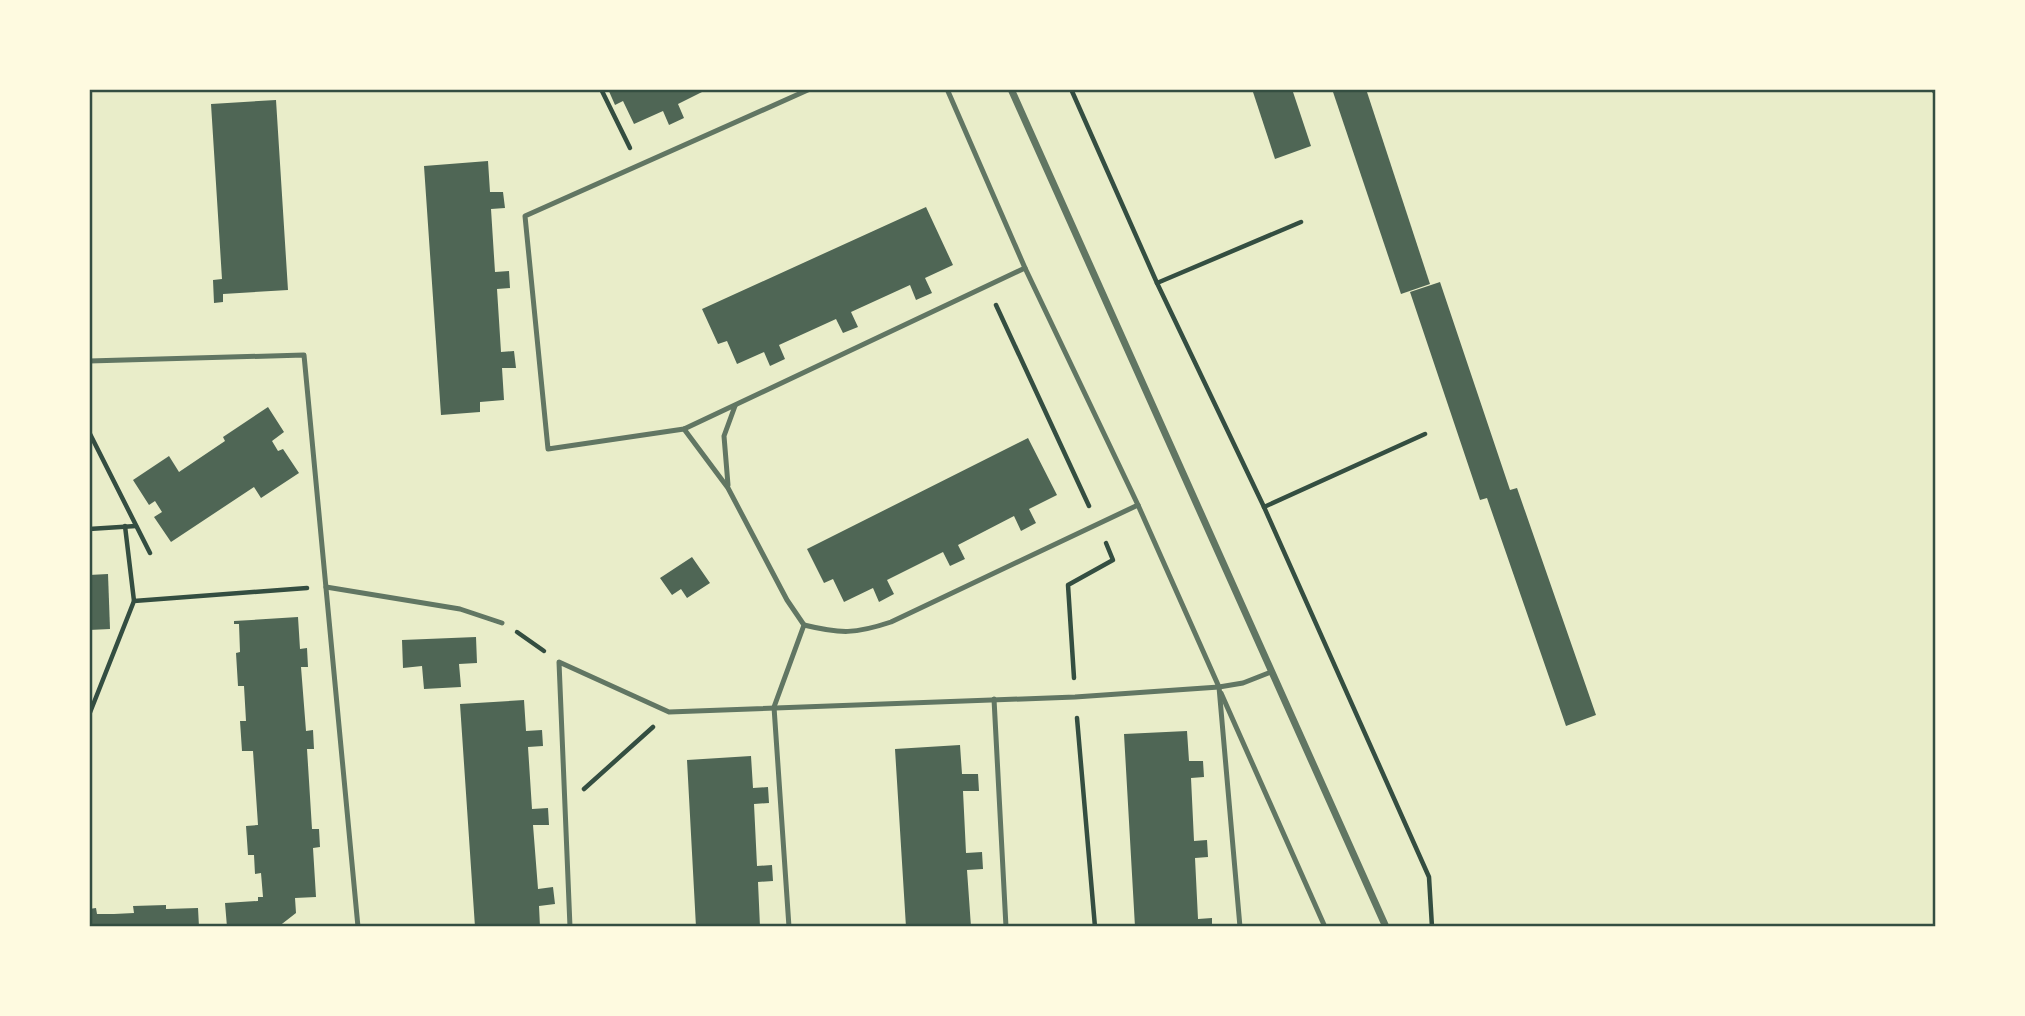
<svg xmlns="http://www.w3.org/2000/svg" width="2025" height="1016" font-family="Literata,serif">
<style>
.building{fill:#4f6655}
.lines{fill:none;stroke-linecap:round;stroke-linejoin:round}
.path{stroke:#344e41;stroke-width:4.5}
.service{stroke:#617663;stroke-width:5}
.minor{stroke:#617663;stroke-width:7}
.neatline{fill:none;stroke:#344e41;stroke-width:2.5}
</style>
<rect width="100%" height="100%" fill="#e9edc9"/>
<g class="building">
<path d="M608,89H708L678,104L684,118L669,125L663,111L634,124L623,101L615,105Z"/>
<path d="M1252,89H1292L1311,146L1275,159Z"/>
<path d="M1332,89H1366L1430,284L1401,294Z"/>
<path d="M276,100L288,290L223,294V302L214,303L213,280L222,279L211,104Z"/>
<path d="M488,161L490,192H503L505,208L491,209L495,272L509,271L510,288L497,289L501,352L514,351L516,368H502L504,400L480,402V412L441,415L424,166Z"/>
<path d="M926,207L953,265L925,278L932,293L916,300L910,285L851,312L858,327L843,333L836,319L779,345L785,359L770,366L764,352L737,364L727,341L718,344L702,309Z"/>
<path d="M1440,282L1510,490L1517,488L1596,715L1566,726L1487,498L1480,500L1410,292Z"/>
<path d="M268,407L284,432L272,441L278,451L283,449L299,473L261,498L254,487L171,542L154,517L162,512L155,501L149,505L133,480L169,456L179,472L225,441L223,437Z"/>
<path d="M1028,438L1057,495L1029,509L1036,523L1021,531L1014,516L958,545L965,559L950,566L943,552L887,580L894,594L879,602L873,588L844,602L833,579L824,583L807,549Z"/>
<path d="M692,557L710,583L687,598L681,589L672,595L660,578Z"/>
<path d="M108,574L110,629L89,630V575Z"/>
<path d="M298,617L300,649L307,648L308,667H301L306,731L313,730L314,749H307L312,829H319L320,847L313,848L316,897L295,898L296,913L278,927H227L225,903L258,901V897H263L261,873L255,874L254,855H248L246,826L258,825L253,751H242L240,721H246L244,686H238L236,653L240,652L239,624H234V621Z"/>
<path d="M476,637L477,663L459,664L461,687L424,689L422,666L403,668L402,640Z"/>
<path d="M524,700L526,731L542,730L543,746L528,747L532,809L548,808L549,825H533L538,889L553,887L555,904L539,906L540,927H475L460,704Z"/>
<path d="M1187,731L1189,761H1203L1204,777L1191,778L1194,841L1207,840L1208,857L1195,858L1198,919L1212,918V927H1135L1124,734Z"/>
<path d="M960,745L962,774H978L979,791H963L966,853L982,852L983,869L967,870L971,927H906L895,749Z"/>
<path d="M751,756L753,788L768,787L769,803L754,804L757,866L772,865L773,881L758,882L760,927H696L687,760Z"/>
<path d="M166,905V909L198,908L199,927H89V909L96,908L97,914H114L134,913L133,906Z"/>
</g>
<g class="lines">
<g class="path">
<path d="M601,89L630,148"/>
<path d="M1071,89L1157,283L1264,507L1429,877L1432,927"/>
<path d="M1933,89L1936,94"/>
<path d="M1157,283L1301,222"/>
<path d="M996,305L1089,506"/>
<path d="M89,432L150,553"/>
<path d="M1264,507L1425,434"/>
<path d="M125,526L134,601"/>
<path d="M89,529L136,526"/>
<path d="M517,632L544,651"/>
<path d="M1074,678L1068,585L1113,560L1106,543"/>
<path d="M89,715L134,601L307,588"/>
<path d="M1077,718L1095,927"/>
<path d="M584,789L653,727"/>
</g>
<g class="service">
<path d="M810,89L525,216L548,449L684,429L1025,268"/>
<path d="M947,89L1025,268L1138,505L1219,687L1240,927"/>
<path d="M89,361L304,355L358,927"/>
<path d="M684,429L728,488L787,600L804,625L774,707L789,927"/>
<path d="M728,485L724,436L735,406"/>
<path d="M326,587L460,609L502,623"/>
<path d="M804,625C841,634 855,634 891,622L1138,505"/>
<path d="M1221,693L1325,927"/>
<path d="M994,699L1006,927"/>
<path d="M570,927L559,662L669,712L1075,697L1219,687L1243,683L1271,672"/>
</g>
<path class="minor" d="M1011,89L1386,927"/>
</g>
<rect width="2025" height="1016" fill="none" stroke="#fefae0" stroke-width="182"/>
<rect x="91" y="91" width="1843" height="834" class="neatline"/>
</svg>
